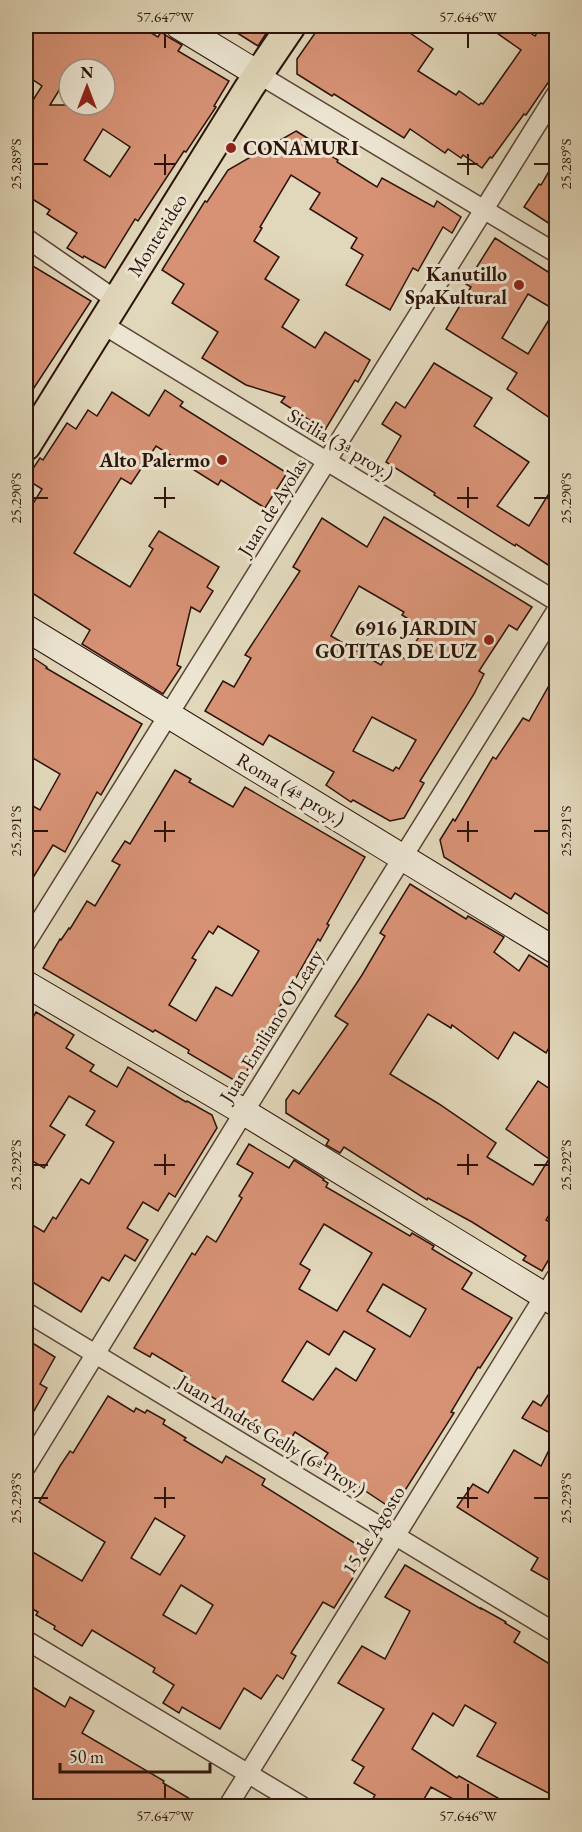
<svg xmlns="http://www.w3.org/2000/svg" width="582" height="1832" font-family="'EB Garamond',serif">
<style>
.building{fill:#d79275;stroke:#2d1309;stroke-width:1.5;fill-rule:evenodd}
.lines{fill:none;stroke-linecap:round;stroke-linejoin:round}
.street-casing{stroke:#5a4435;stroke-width:21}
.secondary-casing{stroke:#2d1309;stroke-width:28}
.primary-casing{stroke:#2d1309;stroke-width:32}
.street{stroke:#ece5d2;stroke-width:18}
.secondary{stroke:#ece5d2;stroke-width:26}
.primary{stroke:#e1d7ba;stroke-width:28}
.ticks{fill:none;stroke:#2d1309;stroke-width:2}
.poi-dot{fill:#8f2418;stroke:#ece5d2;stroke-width:2}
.labels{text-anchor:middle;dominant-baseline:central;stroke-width:6;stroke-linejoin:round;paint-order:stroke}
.poi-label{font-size:20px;font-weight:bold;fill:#2d1309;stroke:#ece5d2;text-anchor:end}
.street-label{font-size:20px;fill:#2d1309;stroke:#ece5d2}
.neatline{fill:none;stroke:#2d1309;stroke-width:2}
.ticks-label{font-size:15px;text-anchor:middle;fill:#2d1309}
</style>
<rect width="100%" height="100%" fill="#e1d7ba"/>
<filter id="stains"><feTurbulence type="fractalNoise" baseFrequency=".00333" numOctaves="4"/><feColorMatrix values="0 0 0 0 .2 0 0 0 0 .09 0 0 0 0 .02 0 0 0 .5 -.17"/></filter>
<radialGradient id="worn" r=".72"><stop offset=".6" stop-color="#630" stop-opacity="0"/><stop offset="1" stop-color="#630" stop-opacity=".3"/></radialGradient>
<g class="building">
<path d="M26,26H139L158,37L161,32L170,38L182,45L178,51L229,81L214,106L216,107L186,152L184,151L138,221L135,219L105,268L84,256L83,258L67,248L77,233L47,214L50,210L26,195V111L42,86L26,75ZM75,64L84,69H105V105H50L69,74V69H72ZM103,129L130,147L110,177L84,160Z"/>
<path d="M226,26H271L258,46Z"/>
<path d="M320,26H400L433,49L418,71L456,95L459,91L479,105L481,103L483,104L521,50L487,26H520L535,36L542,26H556V71L526,115L524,114L492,158L490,157L482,168L463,155L461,158L448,149L445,153L410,129L404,138L334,94L332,96L297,74V59Z"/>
<path d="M296,131L312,141L310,143L338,160L337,162L377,187L382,178L434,207L437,201L461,217L452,233L443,227L418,271L413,268L390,310L346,285L363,255L351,248L357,238L310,209L320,193L291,175L260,227L262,228L254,241L279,257L265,279L299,300L282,327L315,348L325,332L370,360L358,382L355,380L325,430L281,402L285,397L246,385L202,358L218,332L172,303L184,284L162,270L205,201L207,202L228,170Z"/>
<path d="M556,159V228L524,207L539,184L541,185Z"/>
<path d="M495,238L556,277V422L507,389L517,373L446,329L471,287L466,284ZM528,294L555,310L528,354L502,338Z"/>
<path d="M26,264L32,268L33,266L91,301L26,400Z"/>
<path d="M434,363L492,398L474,426L529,462L497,506L529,526L556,482V570L516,544L515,546L434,495L435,493L386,462L401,436L382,424L396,402L405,408Z"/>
<path d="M165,390L183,402L180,406L287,473L265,508L221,480L218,485L156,446L131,484L121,478L74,553L130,587L153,549L149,546L159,531L219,567L207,587L213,591L200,612L191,607L177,665L181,667L163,694L82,644L90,630L26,589V515L42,489L26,479L40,458L43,460L67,423L76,429L88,410L97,416L112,392L149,416Z"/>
<path d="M384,517L532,607L517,630L509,625L479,671L484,674L474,694L420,781L424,783L404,818L390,821L353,800L351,802L326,785L334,772L269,735L263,745L205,711L223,681L234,687L251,658L245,655L300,571L293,567L322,518L367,547ZM359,586L404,612L402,615L424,629L405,659L391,649L381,665L331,636ZM372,717L416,740L399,769L396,767L393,771L353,751Z"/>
<path d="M26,653L47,667L46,668L142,724L101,795L97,792L65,852L53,845L26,889V802L40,810L60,774L26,754Z"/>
<path d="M556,673V919L515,893L511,899L444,857L440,840L453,819L455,821L493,757L496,759L523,718L529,721Z"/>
<path d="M175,770L191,779L189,782L233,807L245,787L365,857L327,924L329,925L320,941L318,939L270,1024L272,1025L252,1060L253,1061L239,1083L188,1053L189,1050L155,1030L153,1032L43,968L60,939L61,940L69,928L70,929L87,901L95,906L120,865L112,861L125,841L130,844ZM218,926L259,951L232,996L216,987L196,1021L169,1005L196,960L192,958L209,931L213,934Z"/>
<path d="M410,884L466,919L468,916L504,937L494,952L519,971L529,955L556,972V1035L546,1053L514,1032L498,1059L452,1025L451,1028L428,1014L390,1074L439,1104L496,1143L487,1157L533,1185L549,1159L506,1129L538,1081L556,1093V1203L546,1220L556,1226V1247L542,1271L523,1260L526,1256L472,1222L428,1198L427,1200L344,1147L340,1153L326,1145L329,1140L286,1113V1100L293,1090L299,1094L348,1024L335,1016L362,975L385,936L380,933Z"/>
<path d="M36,1012L74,1035L66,1048L94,1065L90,1071L117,1087L128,1067L186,1102L187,1101L212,1115L217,1128L175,1197L169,1193L158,1211L143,1202L127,1228L148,1240L135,1261L125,1255L109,1281L102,1277L81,1312L26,1278V1221L44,1232L53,1217L56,1219L81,1179L89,1184L114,1142L86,1125L95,1111L69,1096L50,1126L65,1135L44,1168L26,1157V1030Z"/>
<path d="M249,1144L289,1168L294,1160L324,1179L323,1180L328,1183L326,1187L410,1236L412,1233L434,1246L432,1249L472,1273L462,1289L512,1318L480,1368L478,1367L451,1412L454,1413L404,1492L399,1489L388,1506L322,1462L328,1453L295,1432L287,1445L187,1381L190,1376L152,1353L150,1357L134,1348L192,1253L195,1255L207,1236L216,1242L242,1198L239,1196L253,1173L237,1164ZM324,1224L372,1253L337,1311L299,1289L310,1270L300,1264ZM383,1284L426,1309L410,1337L367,1311ZM344,1331L375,1349L356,1381L336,1368L313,1400L282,1381L307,1341L329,1355Z"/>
<path d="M26,1339L55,1357L40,1384L47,1388L26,1425Z"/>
<path d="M556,1383V1584L531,1570L538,1558L457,1507L473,1484L488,1493L514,1450L541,1466L556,1436L522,1418L533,1401L541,1406Z"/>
<path d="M108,1396L134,1412L136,1408L145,1413L147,1410L165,1420L163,1424L186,1438L184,1440L222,1463L226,1456L265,1479L262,1485L369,1552L334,1608L323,1602L291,1653L296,1656L283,1679L277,1675L261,1699L244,1688L220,1729L182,1707L179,1713L163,1703L174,1685L153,1672L155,1668L92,1630L82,1646L54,1629L55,1626L36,1615L38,1612L26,1605V1548L82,1581L105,1542L39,1502L60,1466L70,1451L73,1453ZM155,1518L185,1536L160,1575L131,1558ZM181,1585L213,1605L196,1634L163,1615Z"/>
<path d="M405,1565L481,1609V1608L506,1622L505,1623L520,1632L514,1642L556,1668V1797L477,1756L496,1723L465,1705L453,1726L433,1713L412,1749L457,1778L459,1776L512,1806H466L431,1787L420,1806H382L372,1800L375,1795L354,1783L364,1767L352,1760L384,1709L338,1683L362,1646L385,1659L410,1611L385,1597Z"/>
<path d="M26,1683L65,1707L70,1697L94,1711L82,1733L164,1781L163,1783L202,1806H43L26,1796Z"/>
</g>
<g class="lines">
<defs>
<g id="street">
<path d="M258,74L556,253"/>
<path d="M26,238L116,300"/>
<path d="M102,324L556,601"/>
<path d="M26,943L556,94"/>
<path d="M26,1312L556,1633"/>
<path d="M26,1467L244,1112L556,611"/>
<path d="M26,1640L302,1806"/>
<path d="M228,1806L556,1277"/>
</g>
<g id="secondary">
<path d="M179,26L258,74"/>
<path d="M26,628L556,951"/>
<path d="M26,984L244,1112L556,1303"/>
</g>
<path id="primary" d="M26,446L249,88L291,26"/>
</defs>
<use href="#street" class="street-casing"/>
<use href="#secondary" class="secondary-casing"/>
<use href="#primary" class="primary-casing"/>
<use href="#street" class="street"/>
<use href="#secondary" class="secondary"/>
<use href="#primary" class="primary"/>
</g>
<path class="ticks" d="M165,33V48M468,33V48M165,154V175M468,154V175M33,164H48M154,164H175M457,164H478M534,164H549M165,487V508M468,487V508M33,498H48M154,498H175M457,498H478M534,498H549M165,821V842M468,821V842M33,831H48M154,831H175M457,831H478M534,831H549M165,1154V1175M468,1154V1175M33,1165H48M154,1165H175M457,1165H478M534,1165H549M165,1487V1508M468,1487V1508M33,1498H48M154,1498H175M457,1498H478M534,1498H549M165,1784V1799M468,1784V1799"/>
<g class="poi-dot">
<circle cx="231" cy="148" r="6"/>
<circle cx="519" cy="285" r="6"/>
<circle cx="222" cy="460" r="6"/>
<circle cx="489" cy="640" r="6"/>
</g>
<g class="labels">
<g class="poi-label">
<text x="243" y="148" text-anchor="start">CONAMURI</text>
<text x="507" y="274">Kanutillo<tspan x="507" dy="23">SpaKultural</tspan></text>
<text x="210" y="460">Alto Palermo</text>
<text x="477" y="628">6916 JARDIN<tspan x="477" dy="23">GOTITAS DE LUZ</tspan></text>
</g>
<g class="street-label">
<text transform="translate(157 235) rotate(-58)">Montevideo</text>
<text transform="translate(341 444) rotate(31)">Sicilia (3ª proy.)</text>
<text transform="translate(272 507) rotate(-58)">Juan de Ayolas</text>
<text transform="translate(291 789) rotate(31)">Roma (4ª proy.)</text>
<text transform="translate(271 1026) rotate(-58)">Juan Emiliano O'Leary</text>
<text transform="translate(272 1435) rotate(31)">Juan Andrés Gelly (6ª Proy.)</text>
<text transform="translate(373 1530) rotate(-58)">15 de Agosto</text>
</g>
</g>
<rect width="582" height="1832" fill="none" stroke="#e1d7ba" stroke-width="66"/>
<g transform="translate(87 87)"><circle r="28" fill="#ece5d2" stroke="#a09182" stroke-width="1.5"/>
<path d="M0-4.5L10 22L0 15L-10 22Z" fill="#8f2418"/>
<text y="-9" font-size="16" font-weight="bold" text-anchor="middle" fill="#2d1309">N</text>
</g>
<path d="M60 1763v9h150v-9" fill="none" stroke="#2d1309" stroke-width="3"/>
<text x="69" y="1763" font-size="18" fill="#2d1309" stroke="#ece5d2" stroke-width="4.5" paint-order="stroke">50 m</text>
<rect x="33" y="33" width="516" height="1766" class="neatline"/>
<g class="ticks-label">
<text x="165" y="22">57.647°W</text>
<text x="468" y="22">57.646°W</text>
<text transform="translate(16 164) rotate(-90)" y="5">25.289°S</text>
<text transform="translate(566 164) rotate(-90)" y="5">25.289°S</text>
<text transform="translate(16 498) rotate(-90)" y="5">25.290°S</text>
<text transform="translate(566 498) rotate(-90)" y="5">25.290°S</text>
<text transform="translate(16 831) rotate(-90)" y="5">25.291°S</text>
<text transform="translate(566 831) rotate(-90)" y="5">25.291°S</text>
<text transform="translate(16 1165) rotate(-90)" y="5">25.292°S</text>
<text transform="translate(566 1165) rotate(-90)" y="5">25.292°S</text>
<text transform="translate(16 1498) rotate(-90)" y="5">25.293°S</text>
<text transform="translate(566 1498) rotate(-90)" y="5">25.293°S</text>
<text x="165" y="1821">57.647°W</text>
<text x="468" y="1821">57.646°W</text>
</g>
<rect width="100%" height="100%" filter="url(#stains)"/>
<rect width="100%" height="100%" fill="url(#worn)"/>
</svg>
